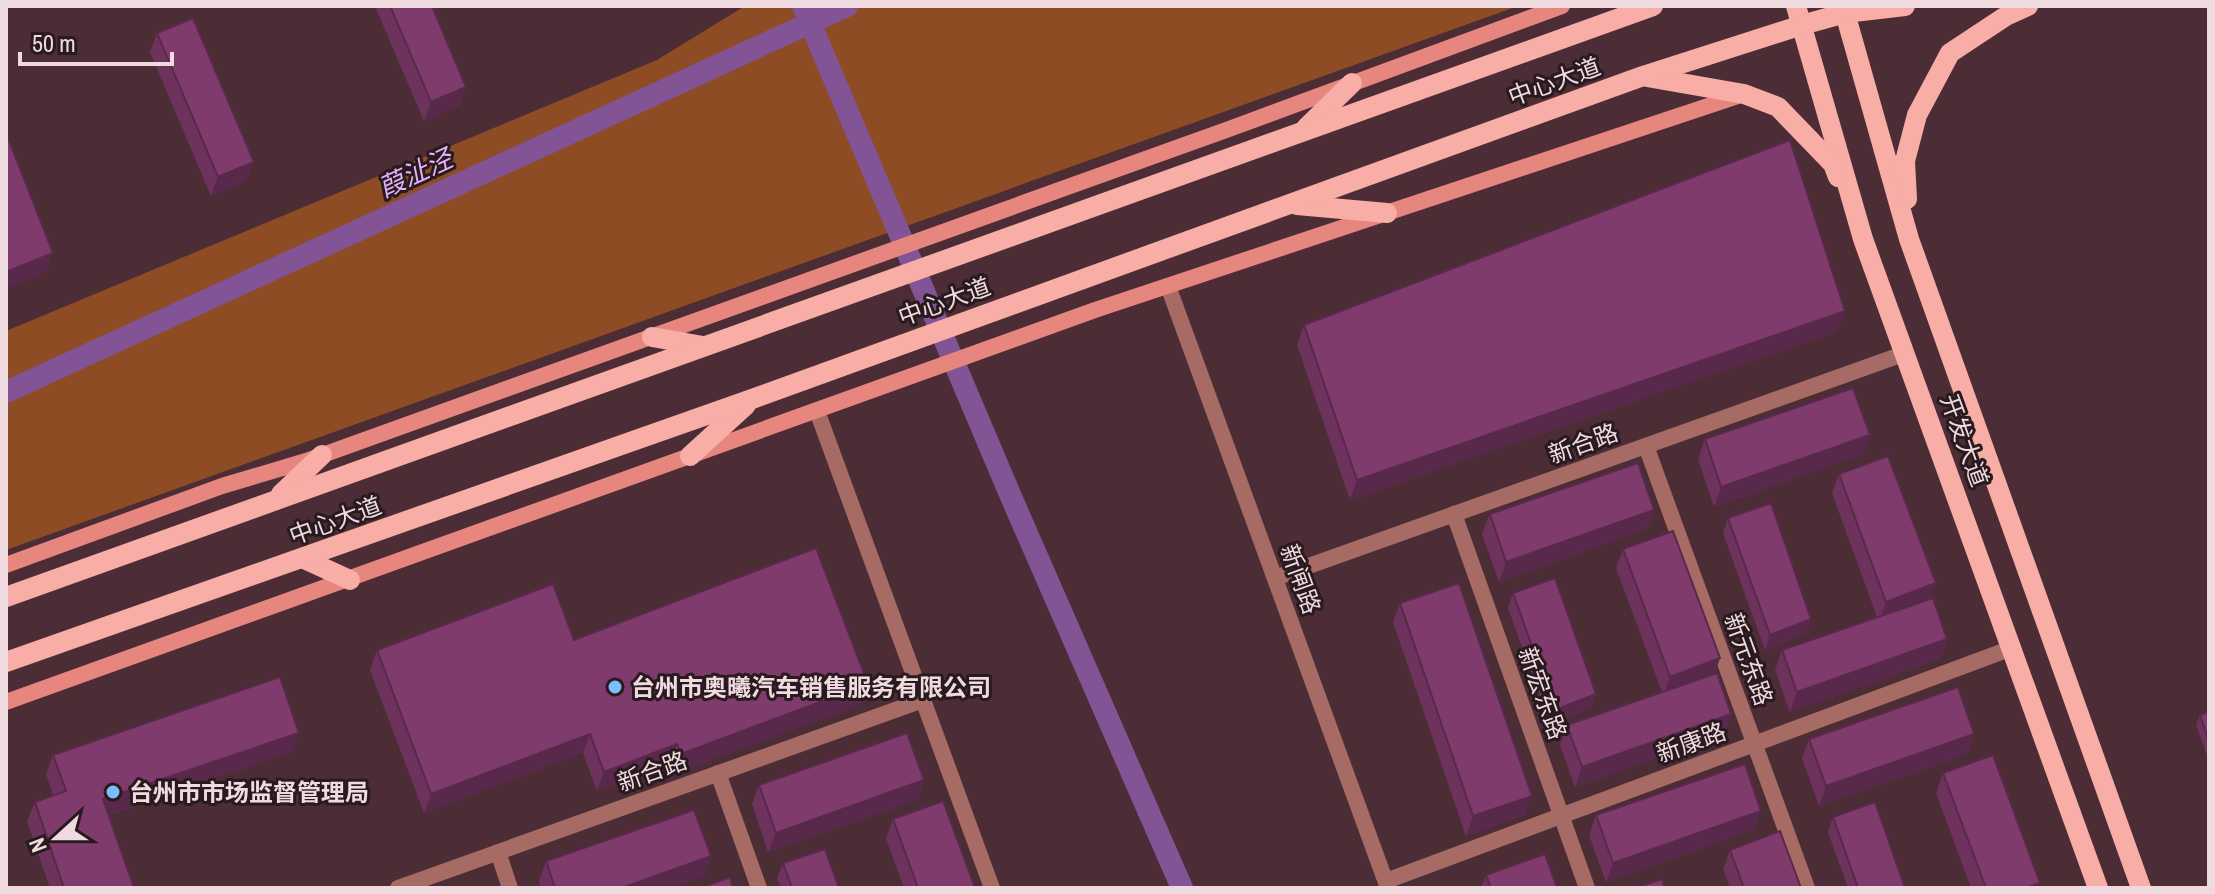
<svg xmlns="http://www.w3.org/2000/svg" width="2215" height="894" font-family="'Archivo Narrow','Noto Sans SC',sans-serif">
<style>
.green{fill:#8e4c25}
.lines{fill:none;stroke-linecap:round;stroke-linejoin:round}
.canal{stroke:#825395;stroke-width:22}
.minor{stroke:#a76b65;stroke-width:16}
.tertiary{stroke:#a76b65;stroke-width:16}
.secondary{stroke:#e6867e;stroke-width:16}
.primary{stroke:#f8ada6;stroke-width:20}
.wall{fill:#6d335d}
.shaded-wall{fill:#59294c}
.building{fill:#7f3b6c;stroke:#59294c;stroke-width:2}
.poi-dot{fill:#7cbef9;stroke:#281a1e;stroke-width:3}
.labels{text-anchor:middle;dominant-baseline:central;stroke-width:6;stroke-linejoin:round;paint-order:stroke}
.street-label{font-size:24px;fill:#efdbdf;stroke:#281a1e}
.poi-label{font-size:24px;font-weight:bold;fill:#efdbdf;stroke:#281a1e;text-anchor:start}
.water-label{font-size:26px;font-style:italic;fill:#e7b2fc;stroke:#281a1e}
</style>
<rect width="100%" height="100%" fill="#4c2d35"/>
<path class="green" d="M745,6H1518L6,550V331L657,60Z"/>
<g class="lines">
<g class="canal">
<path d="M803,6L1012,499L1182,888"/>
<path d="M6,392L847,6"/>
</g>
<g class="minor">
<path d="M1168,286L1388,888"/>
<path d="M1646,446L1807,888"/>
<path d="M1454,514L1587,888"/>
<path d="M1275,578L1906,353"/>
<path d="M718,773L759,888"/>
<path d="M498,852L510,888"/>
<path d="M1386,881L2012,648"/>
<path d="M398,888L923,700"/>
</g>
<path class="tertiary" d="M817,411L992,888"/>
<g class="secondary">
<path d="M6,565L222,486L306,461L1229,129L1562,6"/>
<path d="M6,702L1095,310L1744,94"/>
</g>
<g class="primary">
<path d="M1796,6L1863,239L2098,888"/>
<path d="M1843,6L1909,239L2141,888"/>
<path d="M1647,77L1744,94L1778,107L1833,164L1838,177"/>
<path d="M1306,128L1352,83"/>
<path d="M1907,199L1905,161L1917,115L1950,53L2006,16L2028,6"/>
<path d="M1297,205L1387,213"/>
<path d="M652,337L703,346"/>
<path d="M690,456L746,405"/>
<path d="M281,494L322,455"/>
<path d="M304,559L350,580"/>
<path d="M6,597L1653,6"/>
<path d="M6,662L752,399L1643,76L1802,25L1845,13L1905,6"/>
</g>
</g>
<g class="wall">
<path d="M375,6H432L466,87L459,106L424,121Z"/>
<path d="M157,33L254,162L246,181L211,196L150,52Z"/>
<path d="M1304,325L1838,331L1350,500L1297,345Z"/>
<path d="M1870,435L1863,454L1714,507L1698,459L1705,439Z"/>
<path d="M1839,474L1930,599L1947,639L1940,659L1790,712L1775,670L1782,650L1877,617L1832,493Z"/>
<path d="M1654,510L1647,529L1499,582L1482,534L1490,514Z"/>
<path d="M1728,518L1811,619L1806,634L1765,650L1723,533Z"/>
<path d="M1623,549L1720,658L1714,674L1731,714L1724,734L1575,787L1560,745L1567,725L1662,692L1616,568Z"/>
<path d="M1513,593L1596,694L1590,709L1550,725L1508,608Z"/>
<path d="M1400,603L1525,815L1466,836L1393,622Z"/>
<path d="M574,640L868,684L861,704L674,774L670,764L597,791L583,753L424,813L370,670L377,650Z"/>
<path d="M2209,712V761L2196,725L2200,715Z"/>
<path d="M1974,734L1967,754L1819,806L1802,758L1809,739Z"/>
<path d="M292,752L109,815L134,888H50L27,821L35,802L53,795L46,774L53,755Z"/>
<path d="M1943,773L2040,883L2038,888H1971L1936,793Z"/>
<path d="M924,780L917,800L768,852L752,804L759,785Z"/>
<path d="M1596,815L1754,830L1606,882L1589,835Z"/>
<path d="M1833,817L1905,888H1848L1828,832Z"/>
<path d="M893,819L975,888H904L886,839Z"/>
<path d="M1730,850L1801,888H1730L1723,869Z"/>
<path d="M711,856L704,876L670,888H541L539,881L546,861Z"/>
<path d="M783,863L839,888H781L777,878Z"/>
<path d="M1486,875L1557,888H1481Z"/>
</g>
<g class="shaded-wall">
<path d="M466,87L459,106L424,121L431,102Z"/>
<path d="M254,162L246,181L211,196L218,177Z"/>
<path d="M53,253L46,272L6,289V272Z"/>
<path d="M1845,311L1838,331L1350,500L1357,480Z"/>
<path d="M1870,435L1863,454L1714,507L1721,487Z"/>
<path d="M1654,510L1647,529L1499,582L1506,562Z"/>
<path d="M1936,583L1928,603L1879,621L1886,602Z"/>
<path d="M1811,619L1806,634L1765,650L1770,635Z"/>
<path d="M1947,639L1940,659L1790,712L1797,692Z"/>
<path d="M1720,658L1713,678L1663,696L1670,677Z"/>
<path d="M868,684L861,704L674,774L681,754Z"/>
<path d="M1596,694L1590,709L1550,725L1555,710Z"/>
<path d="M1731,714L1724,734L1575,787L1582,767Z"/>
<path d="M299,733L292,752L96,819L103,799Z"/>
<path d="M590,734L583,753L424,813L431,794Z"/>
<path d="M1974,734L1967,754L1819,806L1826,786Z"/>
<path d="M677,744L670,764L597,791L604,772Z"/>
<path d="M924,780L917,800L768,852L776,833Z"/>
<path d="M1532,796L1525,815L1466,836L1473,816Z"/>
<path d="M1761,811L1754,830L1606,882L1613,863Z"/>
<path d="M711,856L704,876L670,888H622Z"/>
<path d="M2040,883L2038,888H2026Z"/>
</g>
<g class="building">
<path d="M390,6H432L466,87L431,102Z"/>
<path d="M193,18L254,162L218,177L157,33Z"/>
<path d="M6,133L53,253L6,272Z"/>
<path d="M1790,140L1845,311L1357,480L1304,325Z"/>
<path d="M1853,388L1870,435L1721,487L1705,439Z"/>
<path d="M1888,456L1936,583L1886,602L1839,474Z"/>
<path d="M1638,463L1654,510L1506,562L1490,514Z"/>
<path d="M1771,503L1811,619L1770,635L1728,518Z"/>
<path d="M1673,531L1720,658L1670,677L1623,549Z"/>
<path d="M816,548L868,684L681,754L677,744L604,772L590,734L431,794L377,650L553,584L574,640Z"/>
<path d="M1555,578L1596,694L1555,710L1513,593Z"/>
<path d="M1459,583L1532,796L1473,816L1400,603Z"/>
<path d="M1933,598L1947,639L1797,692L1782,650Z"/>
<path d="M1717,673L1731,714L1582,767L1567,725Z"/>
<path d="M280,677L299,733L103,799L134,888H64L35,802L66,791L53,755Z"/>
<path d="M1958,687L1974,734L1826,786L1809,739Z"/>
<path d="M2209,712V741L2200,715Z"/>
<path d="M907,733L924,780L776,833L759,785Z"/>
<path d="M1993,755L2040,883L2026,888H1986L1943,773Z"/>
<path d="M1745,764L1761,811L1613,863L1596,815Z"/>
<path d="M943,801L975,888H918L893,819Z"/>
<path d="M1875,802L1905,888H1858L1833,817Z"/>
<path d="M694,810L711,856L622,888H555L546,861Z"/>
<path d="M1780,831L1801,888H1744L1730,850Z"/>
<path d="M825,849L839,888H792L783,863Z"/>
<path d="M1545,854L1557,888H1491L1486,875Z"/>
<path d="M730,877L733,888H701Z"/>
<path d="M1662,879L1665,888H1636Z"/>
</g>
<g class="poi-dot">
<circle cx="615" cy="687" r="8"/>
<circle cx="113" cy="792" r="8"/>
</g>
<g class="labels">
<g class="street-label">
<text transform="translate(1554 81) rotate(-20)">中心大道</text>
<text transform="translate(944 301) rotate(-20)">中心大道</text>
<text transform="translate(1965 440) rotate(70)">开发大道</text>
<text transform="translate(1583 443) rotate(-20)">新合路</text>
<text transform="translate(335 520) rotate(-20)">中心大道</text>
<text transform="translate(1301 579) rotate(70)">新闸路</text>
<text transform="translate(1749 659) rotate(70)">新元东路</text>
<text transform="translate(1543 693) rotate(70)">新宏东路</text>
<text transform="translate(1691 742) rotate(-20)">新康路</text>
<text transform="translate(652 771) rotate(-20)">新合路</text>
</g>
<g class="poi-label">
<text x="631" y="687">台州市奥曦汽车销售服务有限公司</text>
<text x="129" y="792">台州市市场监督管理局</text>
</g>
<g class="water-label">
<text transform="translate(415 173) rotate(-25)">葭沚泾</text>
</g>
</g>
<rect width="2215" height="894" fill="none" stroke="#efdbdf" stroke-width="16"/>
<g transform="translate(56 838) rotate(249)" stroke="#281a1e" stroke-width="6" paint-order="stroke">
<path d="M0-6L14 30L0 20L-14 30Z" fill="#efdbdf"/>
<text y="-12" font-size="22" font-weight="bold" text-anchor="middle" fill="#efdbdf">N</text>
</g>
<path d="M20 52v12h152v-12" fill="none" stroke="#efdbdf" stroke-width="4"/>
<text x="32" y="52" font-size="24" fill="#efdbdf" stroke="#281a1e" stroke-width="6" paint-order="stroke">50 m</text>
</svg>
